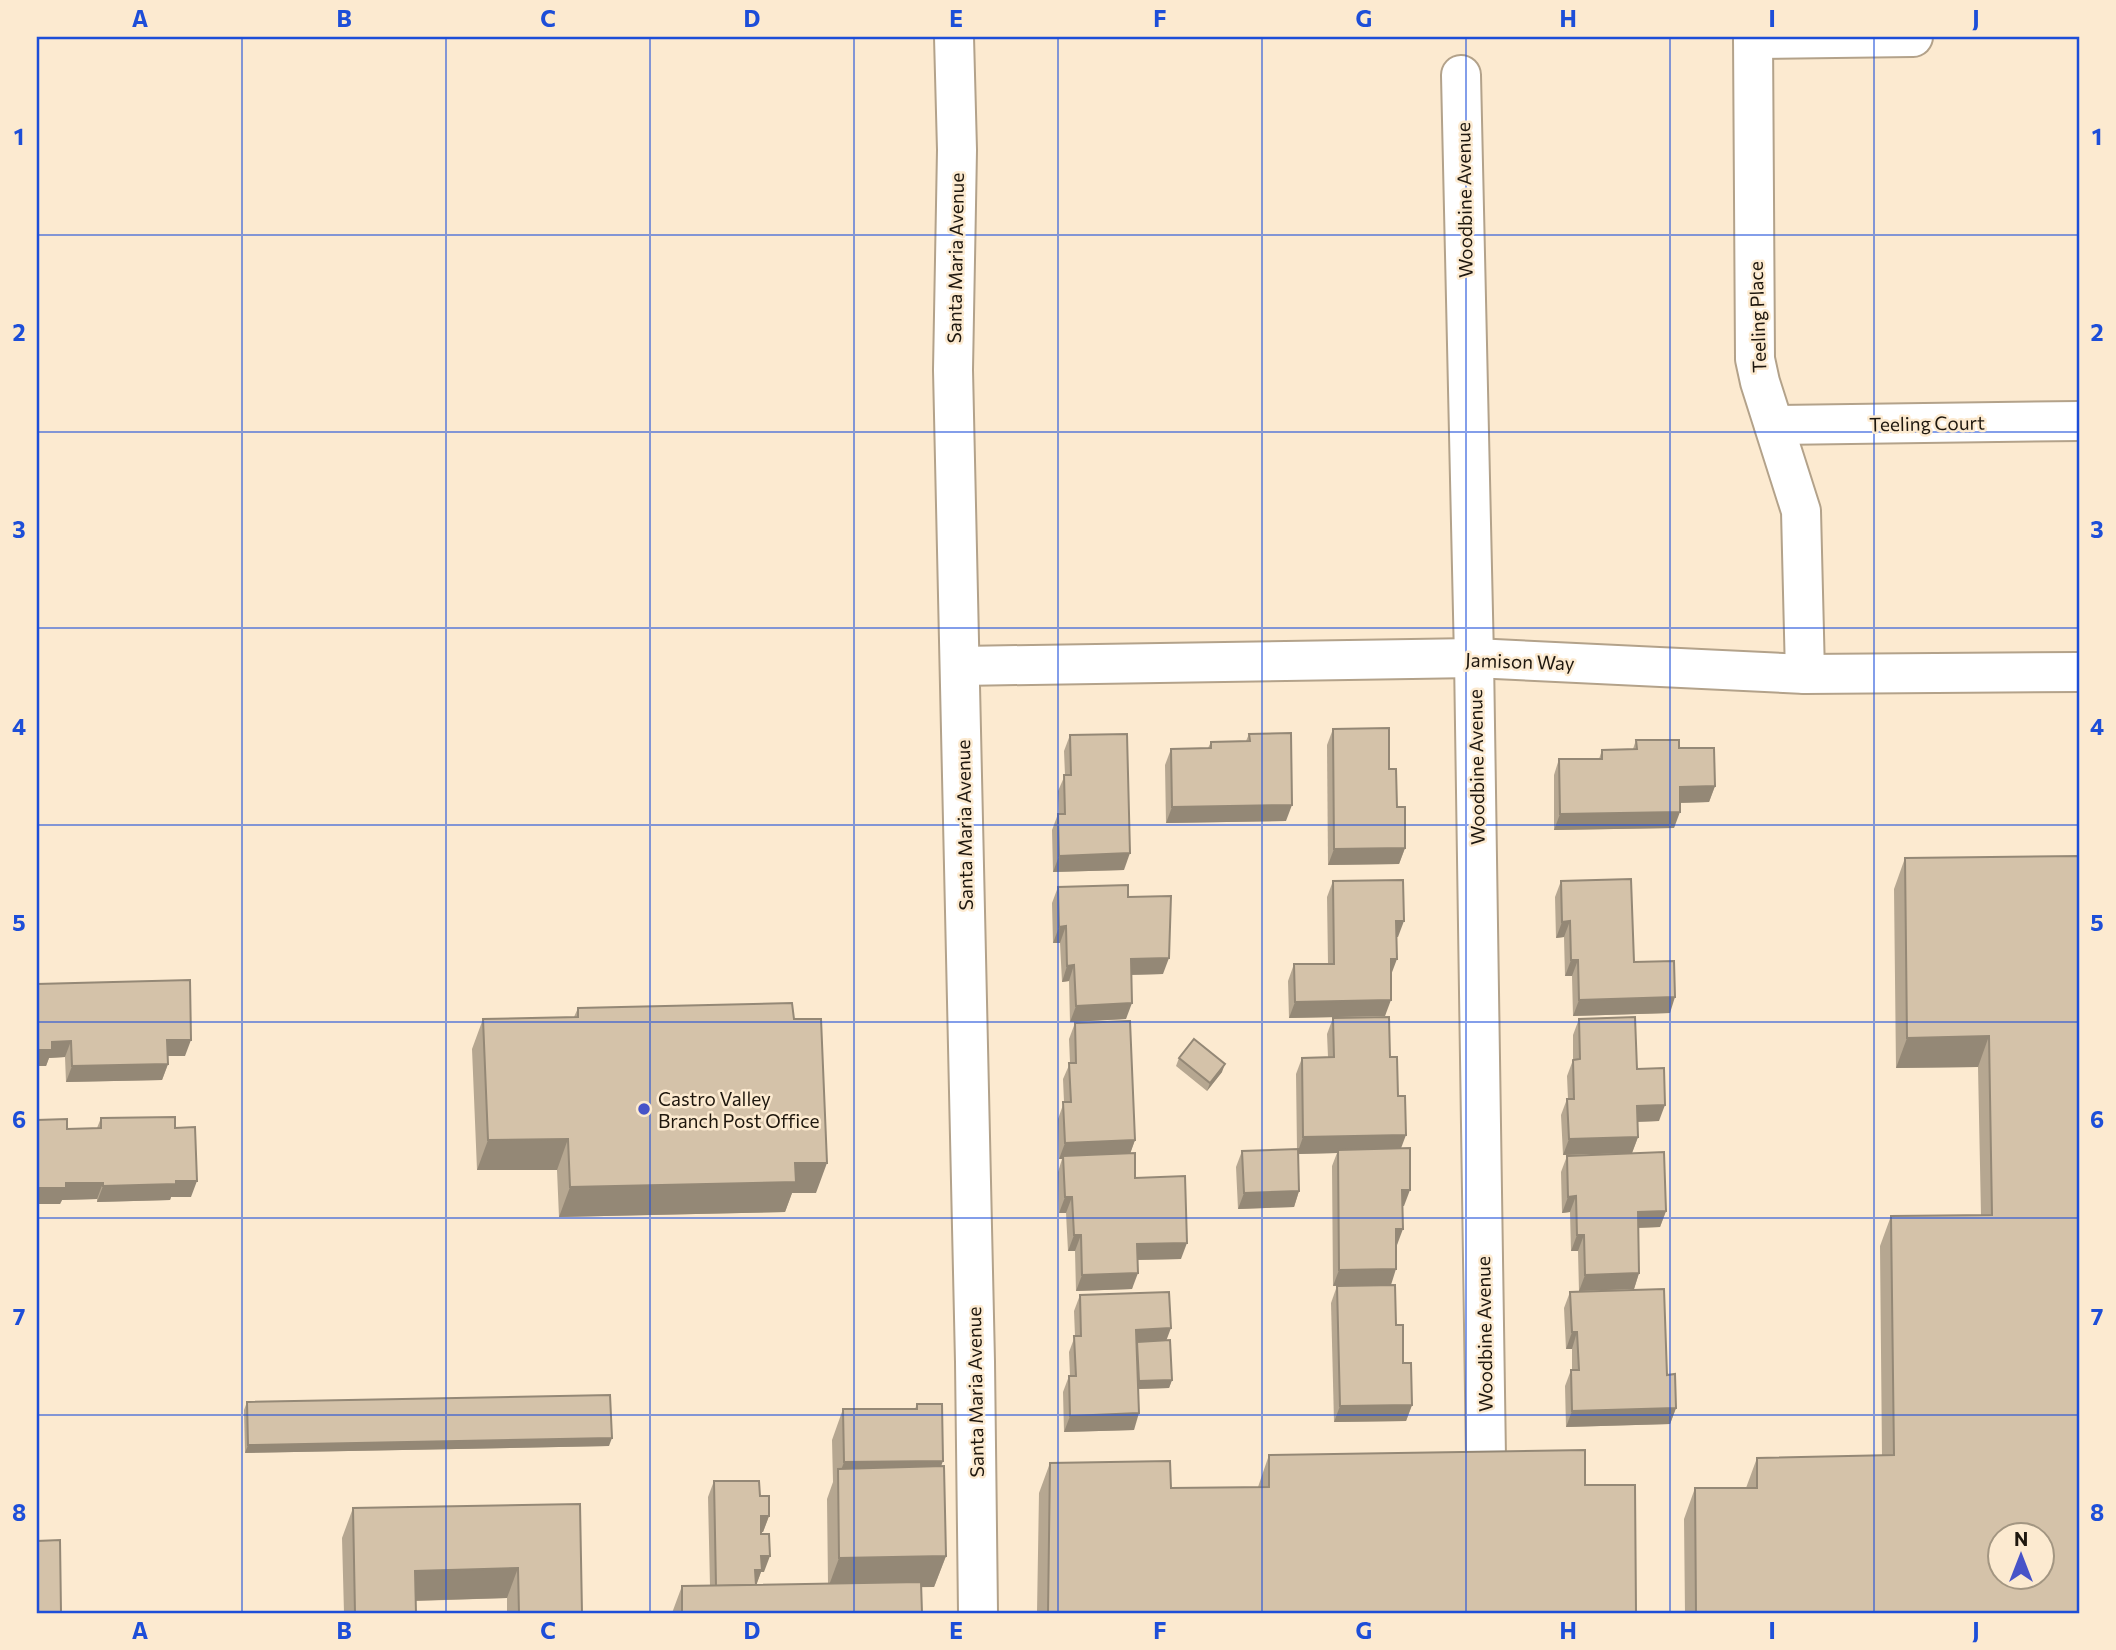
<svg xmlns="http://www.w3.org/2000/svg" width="2116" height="1650" font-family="Commissioner,sans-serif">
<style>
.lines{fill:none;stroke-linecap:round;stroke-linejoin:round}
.minor-casing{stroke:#b3a28a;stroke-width:42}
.minor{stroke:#fff;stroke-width:38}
.wall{fill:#b6a791}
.shaded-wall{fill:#948876}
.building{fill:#d4c2a9;stroke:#948876;stroke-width:2;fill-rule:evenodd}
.grid{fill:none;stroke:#1d4ed8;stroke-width:2;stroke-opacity:0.55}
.poi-dot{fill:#4753c8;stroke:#fcead0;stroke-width:2.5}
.labels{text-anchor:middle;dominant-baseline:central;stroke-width:5;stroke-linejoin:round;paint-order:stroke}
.street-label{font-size:19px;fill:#1e170e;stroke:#fcead0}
.poi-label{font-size:19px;fill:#1e170e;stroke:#fcead0;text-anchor:start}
.neatline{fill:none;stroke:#1d4ed8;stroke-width:2.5}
.grid-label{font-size:23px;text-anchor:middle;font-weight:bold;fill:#1d4ed8}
</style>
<rect width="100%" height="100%" fill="#fcead0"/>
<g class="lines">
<defs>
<g id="minor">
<path d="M954,37L957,150L953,370L975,1362L978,1613"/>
<path d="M1753,37L1755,359L1760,382L1801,511L1805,674"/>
<path d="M1753,39L1913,37"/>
<path d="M1461,75L1474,658L1486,1458"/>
<path d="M1774,425L2079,421"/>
<path d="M961,666L1474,658L1805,674L2079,672"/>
</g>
</defs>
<use href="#minor" class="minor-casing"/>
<use href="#minor" class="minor"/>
</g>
<g class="wall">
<path d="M1333,729L1397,807L1405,848L1399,864L1328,865L1327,745Z"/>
<path d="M1249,734L1286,821L1166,823L1165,765L1171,749L1208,748L1211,742L1246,741Z"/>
<path d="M1070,735L1124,870L1053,872L1052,830L1058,814H1059L1058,791L1065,775L1064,751Z"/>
<path d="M1636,740L1679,748L1715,786L1709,802L1680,803L1674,828L1554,830V775L1559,759H1599L1602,750L1633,749Z"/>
<path d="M2079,856V1613H1685L1684,1519L1695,1488H1746L1757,1458L1882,1456L1880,1246L1891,1216L1981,1215L1978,1067L1896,1068L1894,889L1905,858Z"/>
<path d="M1333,881L1398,937H1397L1385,1016L1289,1018L1288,981L1294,964H1328L1327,897Z"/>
<path d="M1561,881L1634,962L1670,1013L1573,1016L1572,976H1565L1564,937L1556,938L1555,897Z"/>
<path d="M1058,887L1128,897L1163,974L1131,975L1126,1019L1070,1022L1069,981L1062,982L1060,943H1053L1052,903Z"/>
<path d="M37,984L185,1056H167L168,1064L162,1080L66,1082L65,1057L49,1058L46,1066Z"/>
<path d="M578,1008L816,1193H792L785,1212L559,1217L557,1170H477L472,1049L483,1019L574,1017Z"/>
<path d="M1333,1018L1390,1057L1398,1096L1404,1206H1402L1397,1245L1333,1286L1332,1166L1337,1153L1298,1154L1299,1191L1294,1207L1238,1209L1236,1167L1242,1151L1297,1149L1296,1074L1302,1058L1328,1057L1327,1034Z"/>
<path d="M1579,1019L1637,1069L1659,1121L1637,1122L1638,1137L1632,1153L1563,1155L1561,1115L1567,1099H1568L1567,1076L1573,1060V1035Z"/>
<path d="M1075,1023L1135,1140L1130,1153L1135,1178L1181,1259L1138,1260L1132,1289L1076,1291L1075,1251H1068L1066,1213H1059L1058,1172L1062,1159H1059L1058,1119L1064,1102L1063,1079L1070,1063L1069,1039Z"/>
<path d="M1179,1058L1222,1072L1207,1091L1176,1066Z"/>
<path d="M101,1118L175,1128L191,1197H171L170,1200L97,1202V1199L62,1200L60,1204L67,1129L97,1128Z"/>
<path d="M1567,1156L1666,1211L1660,1227L1638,1228L1639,1273L1634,1289L1579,1291L1578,1251H1571L1570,1212L1562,1213L1561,1172Z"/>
<path d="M1337,1286L1396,1325L1412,1405L1406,1421L1334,1422L1331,1303Z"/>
<path d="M1570,1292L1667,1375L1676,1408L1670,1424L1566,1427L1565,1386L1571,1370H1572V1349H1566L1564,1308Z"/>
<path d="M1080,1295L1166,1341L1172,1380L1169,1388L1138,1389L1134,1430L1064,1432L1063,1392L1069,1376H1070L1069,1352L1075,1336L1074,1311Z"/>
<path d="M247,1402L609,1446L245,1453L244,1410Z"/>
<path d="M917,1404L941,1466L946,1556L934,1587H921L922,1613H672L682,1586H710L708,1497L714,1481L760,1496L769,1516L763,1532H761L764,1572H761L756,1585L828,1584L827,1499L833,1482L832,1440L843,1409H915Z"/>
<path d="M1269,1455L1585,1485L1636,1613H1037L1039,1493L1050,1463L1171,1488L1258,1487Z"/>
<path d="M580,1504L582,1613H507V1598L416,1601V1613H344L342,1538L353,1508Z"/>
</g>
<g class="shaded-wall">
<path d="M1715,786L1709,802L1674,803L1680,787Z"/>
<path d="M1292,805L1286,821L1166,823L1172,807Z"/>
<path d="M1680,812L1674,828L1554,830L1560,814Z"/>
<path d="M1405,848L1399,864L1328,865L1334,849Z"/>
<path d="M1130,853L1124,870L1053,872L1059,856Z"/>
<path d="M1396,921H1404L1398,937H1391Z"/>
<path d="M1570,921L1564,937L1556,938L1562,922Z"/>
<path d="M1066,926L1060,943H1053L1059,927Z"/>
<path d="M1169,958L1163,974L1125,975L1131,959Z"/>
<path d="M1391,959H1397L1391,975Z"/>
<path d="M1571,960H1578L1572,976H1565Z"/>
<path d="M1074,965L1069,981L1062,982L1067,966Z"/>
<path d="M1675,997L1670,1013L1573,1016L1579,1000Z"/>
<path d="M1391,1000L1385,1016L1289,1018L1295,1002Z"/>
<path d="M1132,1003L1126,1019L1070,1022L1076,1006Z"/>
<path d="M1989,1036L1978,1067L1896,1068L1907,1038Z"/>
<path d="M167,1040H191L185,1056H161Z"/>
<path d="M71,1041L65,1057L49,1058L46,1066H37V1050L52,1042Z"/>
<path d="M168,1064L162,1080L66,1082L72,1066Z"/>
<path d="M1225,1064L1222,1072L1207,1091L1210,1083Z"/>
<path d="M1665,1105L1659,1121L1631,1122L1637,1106Z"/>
<path d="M1406,1135L1400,1151L1338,1150L1337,1153L1297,1154L1303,1137Z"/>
<path d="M1638,1137L1632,1153L1563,1155L1569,1139Z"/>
<path d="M568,1139L557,1170H477L488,1140Z"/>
<path d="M1135,1140L1129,1157L1063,1156L1062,1159H1059L1065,1143Z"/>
<path d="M795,1163H827L816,1193H792L785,1212L559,1217L570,1187Z"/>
<path d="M197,1181L191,1197H171L170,1200L97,1202L103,1186Z"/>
<path d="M66,1183H103L97,1199L62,1200L60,1204H37V1188Z"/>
<path d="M1402,1190H1410L1404,1206H1396Z"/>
<path d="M1299,1191L1294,1207L1238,1209L1244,1193Z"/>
<path d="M1576,1196L1570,1212L1562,1213L1568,1197Z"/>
<path d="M1065,1197H1072L1066,1213H1059Z"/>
<path d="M1666,1211L1660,1227L1632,1228L1638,1212Z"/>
<path d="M1396,1229H1403L1397,1245H1390Z"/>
<path d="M1074,1235H1081L1075,1251H1068Z"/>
<path d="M1577,1235H1584L1578,1251H1571Z"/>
<path d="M1187,1243L1181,1259L1131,1260L1137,1244Z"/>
<path d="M1396,1269L1391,1285L1333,1286L1339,1270Z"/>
<path d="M1138,1273L1132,1289L1076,1291L1082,1275Z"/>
<path d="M1639,1273L1634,1289L1579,1291L1585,1275Z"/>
<path d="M1171,1328L1165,1344L1136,1345V1330Z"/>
<path d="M1572,1332H1577L1572,1349H1566Z"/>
<path d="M1172,1380L1169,1388L1136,1389L1139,1381Z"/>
<path d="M1412,1405L1406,1421L1334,1422L1340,1406Z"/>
<path d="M1676,1408L1670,1424L1566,1427L1572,1411Z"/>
<path d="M1139,1413L1134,1430L1064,1432L1070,1416Z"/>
<path d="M612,1438L609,1446L245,1453L248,1445Z"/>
<path d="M943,1461L932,1491L838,1479L844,1462Z"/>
<path d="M761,1516H769L763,1532L755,1533Z"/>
<path d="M761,1556H770L764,1572H761L756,1586H749Z"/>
<path d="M946,1556L934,1587L828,1588L839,1558Z"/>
<path d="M518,1568L507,1598L404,1601L415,1571Z"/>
</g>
<g class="building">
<path d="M1389,728V769H1396L1397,807H1405V848L1334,849L1333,729Z"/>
<path d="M1291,733L1292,805L1172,807L1171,749L1211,748V742L1250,741L1249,734Z"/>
<path d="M1127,734L1130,853L1059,856L1058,814H1065L1064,775H1071L1070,735Z"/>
<path d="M1636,740H1679V748H1714L1715,786L1680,787V812L1560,814L1559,759H1602V750L1637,749Z"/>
<path d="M2079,856V1613H1696L1695,1488H1757V1458L1894,1455L1891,1216L1992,1215L1989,1036L1907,1038L1905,858ZM2000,1535H2042V1577H2000Z"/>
<path d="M1631,879L1634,962L1674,961L1675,997L1579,1000L1578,960H1571L1570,921L1562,922L1561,881Z"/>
<path d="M1403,880L1404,921H1396L1397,959H1391V1000L1295,1002L1294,964H1334L1333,881Z"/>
<path d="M1128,885V897L1171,896L1169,958L1131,959L1132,1003L1076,1006L1074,965L1067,966L1066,926L1059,927L1058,887Z"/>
<path d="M190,980L191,1040H167L168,1064L72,1066L71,1041L52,1042V1050H37V984Z"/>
<path d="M792,1003L794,1019H821L827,1163H795L796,1182L570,1187L568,1139L488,1140L483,1019L578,1017V1008Z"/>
<path d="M1389,1017L1390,1057H1397L1398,1096H1405L1406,1135L1303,1137L1302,1058L1334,1057L1333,1018Z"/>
<path d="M1635,1017L1637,1069L1664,1068L1665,1105L1637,1106L1638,1137L1569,1139L1567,1099H1574L1573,1060L1580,1059L1579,1019Z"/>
<path d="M1130,1021L1135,1140L1065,1143L1063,1102H1071L1069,1063H1076L1075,1023Z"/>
<path d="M1194,1039L1225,1064L1210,1083L1179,1058Z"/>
<path d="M175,1117V1128L195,1127L197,1181H176V1184L103,1186V1183H66V1188H37V1120L67,1119V1129L101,1128V1118Z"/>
<path d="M1410,1148V1190H1402L1403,1229H1396V1269L1339,1270L1338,1150Z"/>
<path d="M1298,1149L1299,1191L1244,1193L1242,1151Z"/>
<path d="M1664,1152L1666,1211L1638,1212L1639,1273L1585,1275L1584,1235H1577L1576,1196L1568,1197L1567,1156Z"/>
<path d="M1135,1153V1178L1185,1176L1187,1243L1137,1244L1138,1273L1082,1275L1081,1235H1074L1072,1197H1065L1063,1156Z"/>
<path d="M1395,1285L1396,1325H1403V1363H1411L1412,1405L1340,1406L1337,1286Z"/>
<path d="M1664,1289L1667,1375L1675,1374L1676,1408L1572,1411L1571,1370H1579L1577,1332H1572L1570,1292Z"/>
<path d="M1169,1292L1171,1328L1136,1330L1139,1413L1070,1416L1069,1376H1076L1074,1336H1081L1080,1295Z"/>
<path d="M1170,1340L1172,1380L1139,1381L1137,1342Z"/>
<path d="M610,1395L612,1438L248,1445L247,1402Z"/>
<path d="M917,1404H942L943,1461L844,1462L843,1409H917Z"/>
<path d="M1585,1450V1485H1635L1636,1613H1048L1050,1463L1170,1461L1171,1488L1269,1487V1455Z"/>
<path d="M944,1466L946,1556L839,1558L838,1469Z"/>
<path d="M714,1481H759L760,1496H769V1516H761V1534H769L770,1556H761L762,1570H755L756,1585L716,1586Z"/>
<path d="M580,1504L582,1613H519L518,1568L415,1571L416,1613H355L353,1508Z"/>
<path d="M60,1540L61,1613H37V1541Z"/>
<path d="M921,1582L922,1613H682V1586Z"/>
</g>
<path class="grid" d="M242,37V1613M446,37V1613M650,37V1613M854,37V1613M1058,37V1613M1262,37V1613M1466,37V1613M1670,37V1613M1874,37V1613M37,235H2079M37,432H2079M37,628H2079M37,825H2079M37,1022H2079M37,1218H2079M37,1415H2079"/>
<circle class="poi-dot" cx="644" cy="1109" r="7"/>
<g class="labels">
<g class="street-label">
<text transform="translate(1464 200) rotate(-91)">Woodbine Avenue</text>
<text transform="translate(955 258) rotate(-89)">Santa Maria Avenue</text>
<text transform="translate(1757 317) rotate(-92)">Teeling Place</text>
<text transform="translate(1927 423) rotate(-1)">Teeling Court</text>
<text transform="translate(1520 661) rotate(2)">Jamison Way</text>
<text transform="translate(1476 767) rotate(-91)">Woodbine Avenue</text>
<text transform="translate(964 825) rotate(-91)">Santa Maria Avenue</text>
<text transform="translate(1484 1334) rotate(-91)">Woodbine Avenue</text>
<text transform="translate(975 1392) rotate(-91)">Santa Maria Avenue</text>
</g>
<g class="poi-label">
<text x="658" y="1098">Castro Valley<tspan x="658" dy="22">Branch Post Office</tspan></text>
</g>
</g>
<rect width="2116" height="1650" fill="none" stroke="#fcead0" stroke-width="77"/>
<g transform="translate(2021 1556)"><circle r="33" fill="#fcead0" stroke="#a39682" stroke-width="2"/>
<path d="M0-5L12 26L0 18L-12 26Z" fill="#4753c8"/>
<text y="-10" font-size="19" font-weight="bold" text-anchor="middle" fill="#1e170e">N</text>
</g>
<rect x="38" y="38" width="2040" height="1574" class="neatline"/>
<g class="grid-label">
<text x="140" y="27">A</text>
<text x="344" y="27">B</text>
<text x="548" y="27">C</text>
<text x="752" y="27">D</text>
<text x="956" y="27">E</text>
<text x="1160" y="27">F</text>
<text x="1364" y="27">G</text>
<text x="1568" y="27">H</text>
<text x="1772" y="27">I</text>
<text x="1976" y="27">J</text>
<text x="19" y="145">1</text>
<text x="2097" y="145">1</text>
<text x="19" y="341">2</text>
<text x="2097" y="341">2</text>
<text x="19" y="538">3</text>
<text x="2097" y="538">3</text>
<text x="19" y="735">4</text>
<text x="2097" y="735">4</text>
<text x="19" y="931">5</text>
<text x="2097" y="931">5</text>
<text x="19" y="1128">6</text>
<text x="2097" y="1128">6</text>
<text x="19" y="1325">7</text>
<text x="2097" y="1325">7</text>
<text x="19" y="1521">8</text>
<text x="2097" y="1521">8</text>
<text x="140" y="1639">A</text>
<text x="344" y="1639">B</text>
<text x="548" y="1639">C</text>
<text x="752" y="1639">D</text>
<text x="956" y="1639">E</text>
<text x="1160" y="1639">F</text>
<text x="1364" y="1639">G</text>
<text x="1568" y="1639">H</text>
<text x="1772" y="1639">I</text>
<text x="1976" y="1639">J</text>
</g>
</svg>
